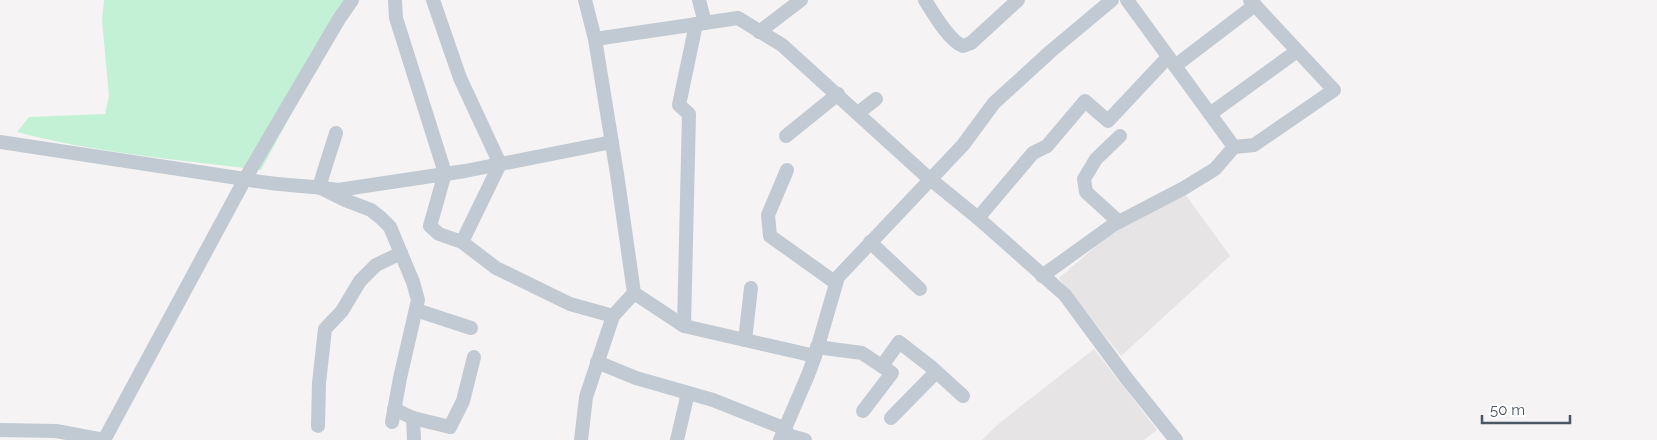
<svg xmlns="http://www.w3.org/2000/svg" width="1657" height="440" font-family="Raleway,sans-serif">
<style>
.education{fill:#e6e4e5}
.green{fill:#c3f1d5}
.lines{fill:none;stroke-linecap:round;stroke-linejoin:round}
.minor{stroke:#c1cad2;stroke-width:14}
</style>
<rect width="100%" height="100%" fill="#f5f3f3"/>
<g class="education">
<path d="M1185,194L1230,256L1121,356L1059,278L1108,236Z"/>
<path d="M1094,349L1157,430L1144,440H982L997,425Z"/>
</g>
<path class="green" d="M104,0H353L261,170C179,160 96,153 17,132L29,117L105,114L109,96L102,20Z"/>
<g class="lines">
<g class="minor">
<path d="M395,0L396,18L445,173L430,226L439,234L462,242L500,164L460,78L433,0"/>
<path d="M585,0L595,39L617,174L634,293"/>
<path d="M699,0L705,23"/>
<path d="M925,0C933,13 949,41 963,46L971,43L1018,0"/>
<path d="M1127,0L1234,147"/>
<path d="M759,32L801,0"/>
<path d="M595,39L738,18L782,45L924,174L978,218L1065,295L1127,379L1176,440"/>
<path d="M1175,66L1255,5"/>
<path d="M858,113L876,99"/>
<path d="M1210,114L1297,51"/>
<path d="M336,133L319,187L345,200L371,210L381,218L390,227L413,282L418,300L400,378L392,422"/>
<path d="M786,136L838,94"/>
<path d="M0,142L245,179C276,186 307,185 338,190L465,171L612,142"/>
<path d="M787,170L768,215L770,236L836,283"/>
<path d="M978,218L1033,153L1047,146L1085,101L1108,121L1168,57"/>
<path d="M1119,222L1086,192L1084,179L1096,159L1120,136"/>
<path d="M462,242L496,268L570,304L613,316"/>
<path d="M870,242L920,289"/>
<path d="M1042,276L1113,225L1184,188L1215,169L1234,147L1254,145L1334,90L1250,0"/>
<path d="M416,310L471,328"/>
<path d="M684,326L689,114L679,105L696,24"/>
<path d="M745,340L751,288"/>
<path d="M817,347L862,353L892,373L863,411"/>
<path d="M597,362L636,378L713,400L786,429"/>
<path d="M882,366L899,342L930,366L963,396"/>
<path d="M394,409L413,418L450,427L463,401L474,357"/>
<path d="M413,418L414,440"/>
<path d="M891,418L936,372"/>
<path d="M318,426L319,383L325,329L342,311L360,281L376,265L401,253"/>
<path d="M0,430L56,431L104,440"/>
<path d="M784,434L805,440"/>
<path d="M104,440L245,179L339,19L352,0"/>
<path d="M581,440L586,397L613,316L634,293L684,326L815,356L838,277L963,145L994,103L1051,51L1112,0"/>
<path d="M677,440L688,393"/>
<path d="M780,440L808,375L815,356"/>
</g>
</g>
<path d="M1482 415v8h88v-8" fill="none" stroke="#4a5661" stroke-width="2.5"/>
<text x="1490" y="415" font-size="15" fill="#4a5661" stroke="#ffffff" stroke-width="4" paint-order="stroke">50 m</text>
</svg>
